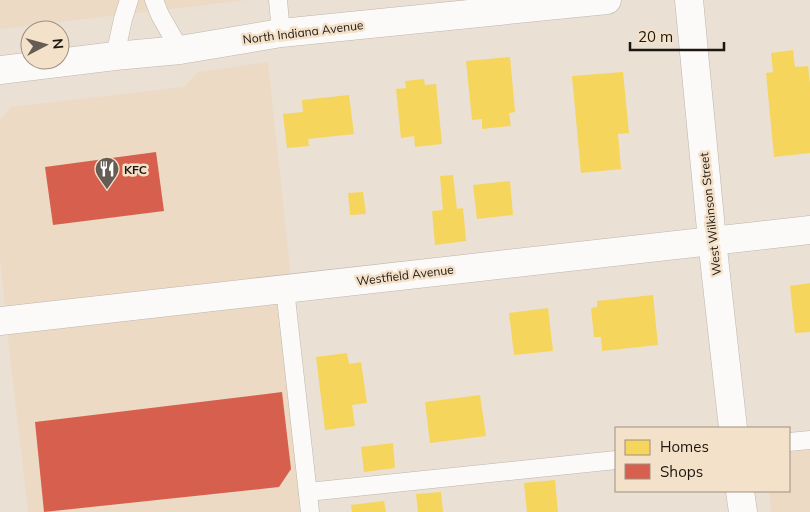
<svg xmlns="http://www.w3.org/2000/svg" width="810" height="512" font-family="Mulish,sans-serif">
<style>
.built{fill:#ecdac5}
.homes{fill:#f6d55c}
.shops{fill:#d6604d}
.lines{fill:none;stroke-linecap:round;stroke-linejoin:round}
.service-casing{stroke:#bdb6ac;stroke-width:19}
.minor-casing{stroke:#bdb6ac;stroke-width:29}
.tertiary-casing{stroke:#bdb6ac;stroke-width:29}
.service{stroke:#fcfaf9;stroke-width:18}
.minor{stroke:#fcfaf9;stroke-width:28}
.tertiary{stroke:#fcfaf9;stroke-width:28}
.labels{text-anchor:middle;dominant-baseline:central;stroke-width:5;stroke-linejoin:round;paint-order:stroke}
.street-label{font-size:12px;fill:#1d170f;stroke:#f4e1ca}
.poi-label{font-size:12px;font-weight:bold;fill:#1d170f;stroke:#f4e1ca;text-anchor:start}
</style>
<rect width="100%" height="100%" fill="#eae0d4"/>
<g class="built">
<path d="M0,0H247L0,29Z"/>
<path d="M268,62L316,512H28L10,357L0,259V120L11,107L184,87L198,72Z"/>
<path d="M810,450V512H771L769,491H789V452Z"/>
</g>
<g class="homes">
<path d="M793,50L795,67L808,66L810,83V153L774,157L766,73L773,72L771,53Z"/>
<path d="M510,57L515,112L509,113L511,126L482,129V119L472,120L466,61Z"/>
<path d="M623,72L629,133L618,134L621,169L581,173L572,76Z"/>
<path d="M424,79L425,85L436,84L442,144L415,147L414,136L401,138L396,89L406,88L405,81Z"/>
<path d="M349,95L354,134L308,139L309,146L287,148L283,114L303,112L302,100Z"/>
<path d="M453,175L457,209L463,208L466,241L435,245L432,211L443,210L440,176Z"/>
<path d="M510,181L513,215L477,219L473,185Z"/>
<path d="M363,192L366,214L350,215L348,193Z"/>
<path d="M810,283V332L795,333L790,286Z"/>
<path d="M653,295L658,345L602,351L601,337H594L591,308L597,307V301Z"/>
<path d="M548,308L553,351L514,355L509,313Z"/>
<path d="M347,353L349,364L361,362L367,403L352,405L355,426L325,430L316,357Z"/>
<path d="M480,395L486,436L430,443L425,402Z"/>
<path d="M393,443L395,468L364,472L361,447Z"/>
<path d="M555,480L558,512H527L524,483Z"/>
<path d="M441,492L443,512H418L416,494Z"/>
<path d="M384,501L386,512H352L351,505Z"/>
</g>
<g class="shops">
<path d="M156,152L164,211L53,225L45,167Z"/>
<path d="M282,392L291,469L279,487L44,512L35,422Z"/>
</g>
<g class="lines">
<defs>
<g id="service">
<path d="M154,0L160,15L180,50"/>
<path d="M278,0L281,33"/>
<path d="M115,56L123,19L129,0"/>
<path d="M285,289L310,512"/>
<path d="M789,442L810,440"/>
<path d="M308,492L616,460"/>
</g>
<g id="minor">
<path d="M689,0L712,240L733,428"/>
<path d="M0,321L810,230"/>
<path d="M740,491L743,512"/>
</g>
<path id="tertiary" d="M0,70L115,56L180,50L281,33L607,0"/>
</defs>
<use href="#service" class="service-casing"/>
<use href="#minor" class="minor-casing"/>
<use href="#tertiary" class="tertiary-casing"/>
<use href="#service" class="service"/>
<use href="#minor" class="minor"/>
<use href="#tertiary" class="tertiary"/>
</g>
<defs>
<symbol id="restaurant-pin" viewBox="-11 -11 22 30"><path d="M0 17L-7.5 6A9.5 9.5 0 1 1 7.5 6Z" fill="#655d54" stroke="#f4e1ca"/><path d="M-5-6h1v4h1v-4h1v4h1v-4h1v5L-1.5 .5V6h-2V.5L-5-1ZM5-6V6H3V1.5H1.5Q1.5-4 5-6Z" fill="#fff"/></symbol>
</defs>
<g fill-rule="evenodd">
<use href="#restaurant-pin" x="93" y="155" width="28" height="38"/>
</g>
<g class="labels">
<g class="street-label">
<text transform="translate(303 32) rotate(-7)">North Indiana Avenue</text>
<text transform="translate(710 214) rotate(-96)">West Wilkinson Street</text>
<text transform="translate(405 275) rotate(-7)">Westfield Avenue</text>
</g>
<g class="poi-label">
<text x="124" y="169">KFC</text>
</g>
</g>
<rect x="615" y="427" width="175" height="65" fill="#f4e1ca" stroke="#9e907f"/>
<rect x="625" y="440" width="25" height="15" fill="#f6d55c" stroke="#9e907f"/>
<text x="660" y="452" font-size="15" fill="#1d170f">Homes</text>
<rect x="625" y="464" width="25" height="15" fill="#d6604d" stroke="#9e907f"/>
<text x="660" y="477" font-size="15" fill="#1d170f">Shops</text>
<g transform="translate(45 45) rotate(84)"><circle r="24" fill="#f4e1ca" stroke="#9e907f"/>
<path d="M0-4L9 19L0 12L-9 19Z" fill="#655d54"/>
<text y="-8" font-size="14" font-weight="bold" text-anchor="middle" fill="#1d170f">N</text>
</g>
<path d="M630 42v8h94v-8" fill="none" stroke="#1d170f" stroke-width="2.5"/>
<text x="638" y="42" font-size="15" fill="#1d170f" stroke="#f4e1ca" stroke-width="4" paint-order="stroke">20 m</text>
</svg>
